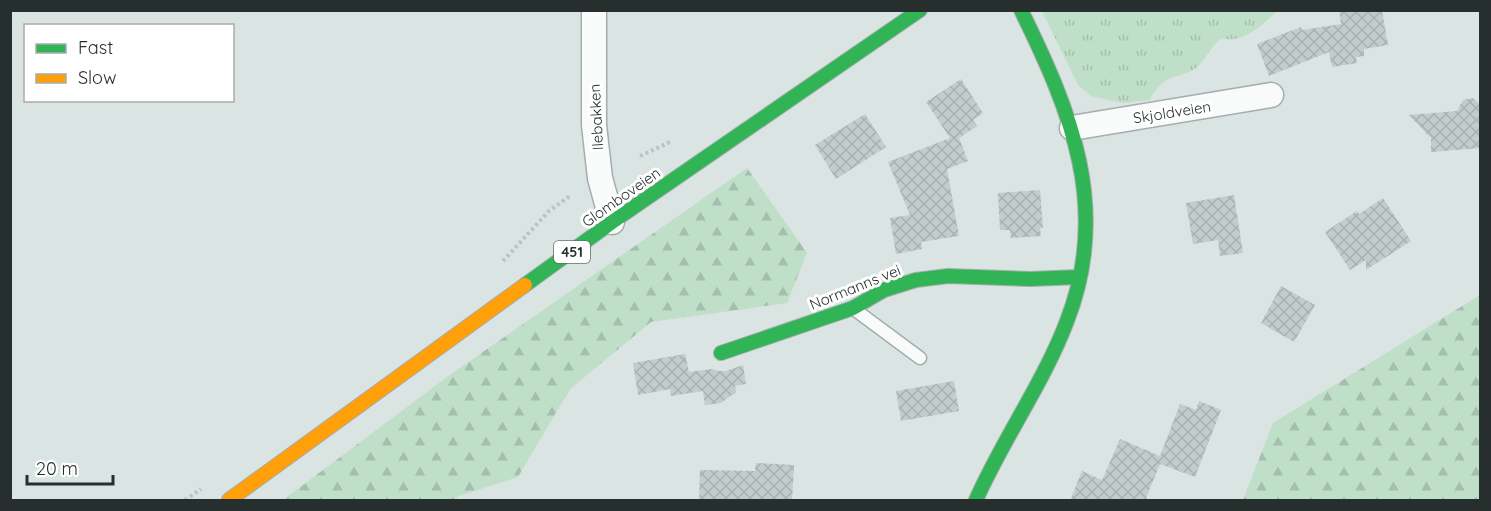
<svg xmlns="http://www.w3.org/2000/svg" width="1491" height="511" font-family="Quicksand,sans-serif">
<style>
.grass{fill:url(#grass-tufts)}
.forest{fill:url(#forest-firs)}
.building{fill:url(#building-cross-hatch)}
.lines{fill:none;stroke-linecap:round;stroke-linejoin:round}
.lane-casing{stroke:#a5aead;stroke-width:15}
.street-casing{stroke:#a5aead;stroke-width:27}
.fast-casing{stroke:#a5aead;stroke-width:16}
.slow-casing{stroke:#a5aead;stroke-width:16}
.path{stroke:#bfc2c2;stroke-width:4;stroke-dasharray:3 3;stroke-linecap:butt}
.lane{stroke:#f9fbfb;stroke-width:12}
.street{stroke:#f9fbfb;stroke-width:24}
.fast{stroke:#30b455;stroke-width:14}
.slow{stroke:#ff9f0a;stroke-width:14}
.labels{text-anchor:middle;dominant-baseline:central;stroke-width:6;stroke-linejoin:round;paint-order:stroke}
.shield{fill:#fff;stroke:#686d6d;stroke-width:1.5}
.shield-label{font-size:14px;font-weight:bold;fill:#272f2e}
.street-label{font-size:15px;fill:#272f2e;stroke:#fff}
</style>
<defs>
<pattern id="grass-tufts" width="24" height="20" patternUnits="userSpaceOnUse" patternTransform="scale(1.5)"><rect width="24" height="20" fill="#bfdfc8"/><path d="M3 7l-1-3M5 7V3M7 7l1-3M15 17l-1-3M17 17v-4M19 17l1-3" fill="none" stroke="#a4c0ac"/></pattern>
<pattern id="forest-firs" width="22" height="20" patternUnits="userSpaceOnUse" patternTransform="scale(1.5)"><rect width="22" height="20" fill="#bfdfc8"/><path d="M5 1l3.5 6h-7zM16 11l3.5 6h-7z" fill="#a4c0ac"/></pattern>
<pattern id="building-cross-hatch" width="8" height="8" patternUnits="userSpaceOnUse" patternTransform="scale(1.5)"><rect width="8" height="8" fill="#c3cccc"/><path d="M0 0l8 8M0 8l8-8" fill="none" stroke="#a8b0b0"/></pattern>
</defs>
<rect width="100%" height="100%" fill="#d9e4e3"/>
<path class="grass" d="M1042,11H1278C1259,26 1248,42 1221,39C1210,46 1206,60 1196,68C1187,75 1174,75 1165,81C1158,86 1154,93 1149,100L1123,103L1091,96L1078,85Z"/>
<g class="forest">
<path d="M747,168L807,253L787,303L651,322L570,389L518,477L459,496L452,500H283L447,377Z"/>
<path d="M1480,295V500H1243L1273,423Z"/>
</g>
<g class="building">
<path d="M1339,10H1382L1388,45L1364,49V56L1356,57L1357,63L1332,67L1329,52L1269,76L1257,44L1301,27L1302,30L1341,24Z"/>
<path d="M961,79L983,113L973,120L977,126L959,138L968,161L947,169L959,236L921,242L922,249L896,254L890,218L910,215L888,162L950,138L926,102Z"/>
<path d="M1473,98L1480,104V148L1431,152V138L1409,115L1457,111L1463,100Z"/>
<path d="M865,114L886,147L836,179L815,145Z"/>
<path d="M1040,190L1043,228H1040L1041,236L1011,238L1010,230H1000L998,193Z"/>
<path d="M1234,195L1243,253L1220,256L1218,240L1193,244L1186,203Z"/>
<path d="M1383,198L1411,241L1366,270V260L1350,270L1325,232L1357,211L1359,214Z"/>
<path d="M1281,286L1315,305L1294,342L1261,323Z"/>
<path d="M685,354L689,372L712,369L718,371H726L743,365L746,384L735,386L736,392L721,403L705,405L703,391L671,396L670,389L638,395L633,363Z"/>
<path d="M954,381L959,411L901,421L896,391Z"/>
<path d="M1199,401L1221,410L1195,477L1160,464L1146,498L1151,501H1070L1082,471L1102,480L1120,439L1160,456L1180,404L1196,410Z"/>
<path d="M756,463L794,465L792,501H699L700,470L755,471Z"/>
</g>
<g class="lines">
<defs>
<path id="lane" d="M854,309L920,358"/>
<g id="street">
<path d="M594,10V125L600,178L612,222"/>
<path d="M1072,128L1271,95"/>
</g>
<g id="fast">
<path d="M525,285L612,222L920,10"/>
<path d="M721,353L853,308L884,290L916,280L948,276L1030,279L1079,277"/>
<path d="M976,500C1003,439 1044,382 1067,321C1111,208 1071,112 1021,10"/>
</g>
<path id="slow" d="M229,500L525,285"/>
</defs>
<use href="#lane" class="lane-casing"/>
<use href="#street" class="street-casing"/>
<use href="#fast" class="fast-casing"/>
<use href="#slow" class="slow-casing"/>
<g class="path">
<path d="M640,156L670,142"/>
<path d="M503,261L549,211L571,195"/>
<path d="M185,500L201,489"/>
</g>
<use href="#lane" class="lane"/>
<use href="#street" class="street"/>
<use href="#fast" class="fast"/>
<use href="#slow" class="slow"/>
</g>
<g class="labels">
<rect class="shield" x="554" y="241" width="36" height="22" rx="4.5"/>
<g class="shield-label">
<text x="572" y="252">451</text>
</g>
<g class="street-label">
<text transform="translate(1172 112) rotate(-9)">Skjoldveien</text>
<text transform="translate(596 117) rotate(-93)">Ilebakken</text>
<text transform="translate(621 197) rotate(-35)">Glomboveien</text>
<text transform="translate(855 287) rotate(-22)">Normanns vei</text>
</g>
</g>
<rect width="1491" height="511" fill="none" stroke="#272f2e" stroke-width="24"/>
<rect x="24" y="24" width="210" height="78" fill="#ffffff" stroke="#a9acab" stroke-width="1.5"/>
<rect x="36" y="44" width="30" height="9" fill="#30b455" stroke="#a9acab" stroke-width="1.5"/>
<text x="78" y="54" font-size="18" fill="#272f2e">Fast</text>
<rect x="36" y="74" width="30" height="9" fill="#ff9f0a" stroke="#a9acab" stroke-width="1.5"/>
<text x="78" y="84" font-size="18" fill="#272f2e">Slow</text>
<path d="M27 475v9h86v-9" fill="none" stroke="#272f2e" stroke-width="3"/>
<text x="36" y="475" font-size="18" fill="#272f2e" stroke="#ffffff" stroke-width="4.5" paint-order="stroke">20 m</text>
</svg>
